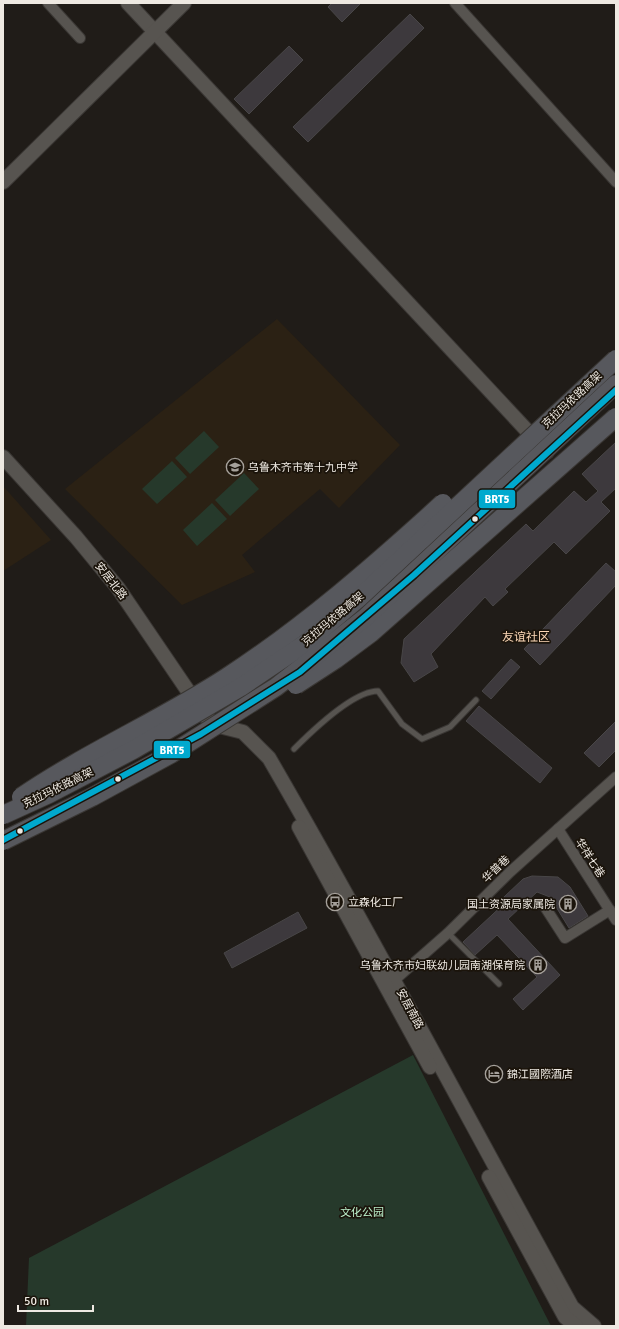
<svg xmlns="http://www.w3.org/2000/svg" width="619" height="1329" font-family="Signika,'Noto Sans SC',sans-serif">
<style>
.built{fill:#2b2114}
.green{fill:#26392b}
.building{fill:#3d393d;stroke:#484647}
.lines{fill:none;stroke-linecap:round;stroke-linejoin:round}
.lane-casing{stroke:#3a3734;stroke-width:7}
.street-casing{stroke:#3a3734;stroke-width:12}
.secondary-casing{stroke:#3a3734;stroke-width:16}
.lane{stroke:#575450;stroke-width:5}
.street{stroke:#575450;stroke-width:10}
.secondary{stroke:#575450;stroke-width:14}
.highway-bridge-casing{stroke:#3a3734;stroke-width:20;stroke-linecap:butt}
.highway-bridge{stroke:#57585d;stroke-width:18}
.bus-1-casing{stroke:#1b140b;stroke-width:9}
.bus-1{stroke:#00a9ce;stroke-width:6}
.bus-dot{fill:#eee9e2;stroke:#1b140b;stroke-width:1.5}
.labels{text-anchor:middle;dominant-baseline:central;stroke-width:3.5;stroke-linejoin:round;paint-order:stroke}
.street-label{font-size:11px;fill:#eee9e2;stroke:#1b140b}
.poi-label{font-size:11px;fill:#eee9e2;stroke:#1b140b;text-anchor:start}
.park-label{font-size:11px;fill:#bbefca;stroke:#1b140b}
.neighbourhood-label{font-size:12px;fill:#fdd8b7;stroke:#1b140b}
.line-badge{stroke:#1b140b;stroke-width:1.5}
.badge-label{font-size:11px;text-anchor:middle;font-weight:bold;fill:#fff}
</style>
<rect width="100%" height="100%" fill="#201c18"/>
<g class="built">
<path d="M277,319L400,445L339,508L320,489L242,555L255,572L182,605L65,489Z"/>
<path d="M3,486L51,540L3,571Z"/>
</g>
<g class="green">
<path d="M204,431L219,447L190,474L175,458Z"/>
<path d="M172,461L187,477L157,504L142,489Z"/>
<path d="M244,473L259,489L230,516L215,500Z"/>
<path d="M212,503L227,519L197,546L183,530Z"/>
<path d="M413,1055L551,1326H26L29,1258Z"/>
</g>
<g class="building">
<path d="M332,3H361L342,22L328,7Z"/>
<path d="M410,14L424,28L308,142L293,127Z"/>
<path d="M289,46L303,60L249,114L234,99Z"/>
<path d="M616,442V488L601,502L610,511L566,554L554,542L505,589L508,592L493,606L485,597L431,654L438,667L414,682L401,663L404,639L526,524L533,531L574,491L586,502L598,491L582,474Z"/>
<path d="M606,563L616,572V585L540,665L524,649Z"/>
<path d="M511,659L520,667L491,699L482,691Z"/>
<path d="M479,706L552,768L540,783L466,721Z"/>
<path d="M616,721V750L599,767L584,753Z"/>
<path d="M532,876L558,877L570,887L588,916L569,928L550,897L537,892L508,919L560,975L523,1010L513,999L537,977L497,935L475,955L463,942L507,901L504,897L523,879Z"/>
<path d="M298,912L307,928L232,968L224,953Z"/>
</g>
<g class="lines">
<defs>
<g id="lane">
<path d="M294,749C312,731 353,691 378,691L402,724L422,739L450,727L476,700"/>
<path d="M448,933L499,984"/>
</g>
<g id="street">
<path d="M48,3L80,38"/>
<path d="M455,3L616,182"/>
<path d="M558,829L616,920"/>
<path d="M545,907L565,938L610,910"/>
<path d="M390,984L448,933L510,872L616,777"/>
</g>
<g id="secondary">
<path d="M128,3L547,452"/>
<path d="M3,182L184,3"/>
<path d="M3,457L76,537L118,588L205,716L215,725L243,732L269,758C374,939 471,1124 572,1307L594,1326"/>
<path d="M299,827L430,1067"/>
<path d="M489,1177L565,1317L576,1326"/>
</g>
</defs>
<use href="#lane" class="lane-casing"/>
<use href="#street" class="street-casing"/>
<use href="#secondary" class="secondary-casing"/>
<use href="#lane" class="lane"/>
<use href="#street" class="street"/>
<use href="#secondary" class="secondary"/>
<defs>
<g id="highway-bridge">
<path d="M296,685L336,659L371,633L616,417"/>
<path d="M21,797C87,752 161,720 227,677C305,626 375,565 443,503"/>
<path d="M3,815L49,794L133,750L241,687L306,643L359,598L616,359"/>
<path d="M3,841L92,797L171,754L276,687L366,617L616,384"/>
</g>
</defs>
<use href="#highway-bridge" class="highway-bridge-casing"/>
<use href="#highway-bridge" class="highway-bridge"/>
<defs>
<path id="bus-1" d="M3,840L201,734L300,672L414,575L616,390"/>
</defs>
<use href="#bus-1" class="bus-1-casing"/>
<use href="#bus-1" class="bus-1"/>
</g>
<defs>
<symbol id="school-ring" viewBox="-11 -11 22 22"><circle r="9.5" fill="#1b140b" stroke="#a6a19b" stroke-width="1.5"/><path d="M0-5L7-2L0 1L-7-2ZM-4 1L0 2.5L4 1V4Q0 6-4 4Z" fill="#a6a19b"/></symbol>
<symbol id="bus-ring" viewBox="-11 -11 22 22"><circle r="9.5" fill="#1b140b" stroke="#a6a19b" stroke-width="1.5"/><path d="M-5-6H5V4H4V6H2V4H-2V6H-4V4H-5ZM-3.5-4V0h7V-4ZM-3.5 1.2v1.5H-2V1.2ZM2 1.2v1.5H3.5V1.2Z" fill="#a6a19b"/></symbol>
<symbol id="building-ring" viewBox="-11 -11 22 22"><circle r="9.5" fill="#1b140b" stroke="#a6a19b" stroke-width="1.5"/><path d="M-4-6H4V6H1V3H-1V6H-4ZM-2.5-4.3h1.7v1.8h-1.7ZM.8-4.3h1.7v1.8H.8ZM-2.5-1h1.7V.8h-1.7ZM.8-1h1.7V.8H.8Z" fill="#a6a19b"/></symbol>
<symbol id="hotel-ring" viewBox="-11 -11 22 22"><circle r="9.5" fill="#1b140b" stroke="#a6a19b" stroke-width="1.5"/><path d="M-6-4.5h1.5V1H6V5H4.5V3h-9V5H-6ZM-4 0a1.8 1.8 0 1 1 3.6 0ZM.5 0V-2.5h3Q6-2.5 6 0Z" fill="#a6a19b"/></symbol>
</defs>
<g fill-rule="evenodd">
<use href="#school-ring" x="225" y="457" width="20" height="20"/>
<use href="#bus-ring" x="325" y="892" width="20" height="20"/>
<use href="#building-ring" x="558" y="894" width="20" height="20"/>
<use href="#building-ring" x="528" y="955" width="20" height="20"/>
<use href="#hotel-ring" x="484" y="1064" width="20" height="20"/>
</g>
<g class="bus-dot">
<circle cx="475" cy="519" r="3.5"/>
<circle cx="118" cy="779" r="3.5"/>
<circle cx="20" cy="831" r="3.5"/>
</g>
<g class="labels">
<g class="street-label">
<text transform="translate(572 400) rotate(-43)">克拉玛依路高架</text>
<text transform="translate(111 581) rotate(52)">安居北路</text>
<text transform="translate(333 619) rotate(-40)">克拉玛依路高架</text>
<text transform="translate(58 788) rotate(-26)">克拉玛依路高架</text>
<text transform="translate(590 858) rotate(57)">华祥七巷</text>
<text transform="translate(496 869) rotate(-44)">华普巷</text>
<text transform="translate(410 1009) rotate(62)">安居南路</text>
</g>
<g class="poi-label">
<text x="248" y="467">乌鲁木齐市第十九中学</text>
<text x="348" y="902">立森化工厂</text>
<text x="555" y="904" text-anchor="end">国土资源局家属院</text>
<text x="525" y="965" text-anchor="end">乌鲁木齐市妇联幼儿园南湖保育院</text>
<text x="507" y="1074">錦江國際酒店</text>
</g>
<g class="park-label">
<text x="362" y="1212">文化公园</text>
</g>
<g class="neighbourhood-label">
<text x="526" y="637">友谊社区</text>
</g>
</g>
<g class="line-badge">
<rect x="478" y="489" width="38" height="20" rx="4" fill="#00a9ce"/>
<rect x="153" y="740" width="38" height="19" rx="4" fill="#00a9ce"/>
</g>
<g class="badge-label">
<text x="497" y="503">BRT5</text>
<text x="172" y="754">BRT5</text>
</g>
<rect width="619" height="1329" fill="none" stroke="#eee9e2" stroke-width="8"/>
<path d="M18 1305v6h75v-6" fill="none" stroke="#eee9e2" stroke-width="2"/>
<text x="24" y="1305" font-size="12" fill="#eee9e2" stroke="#1b140b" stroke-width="3" paint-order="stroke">50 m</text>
</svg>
